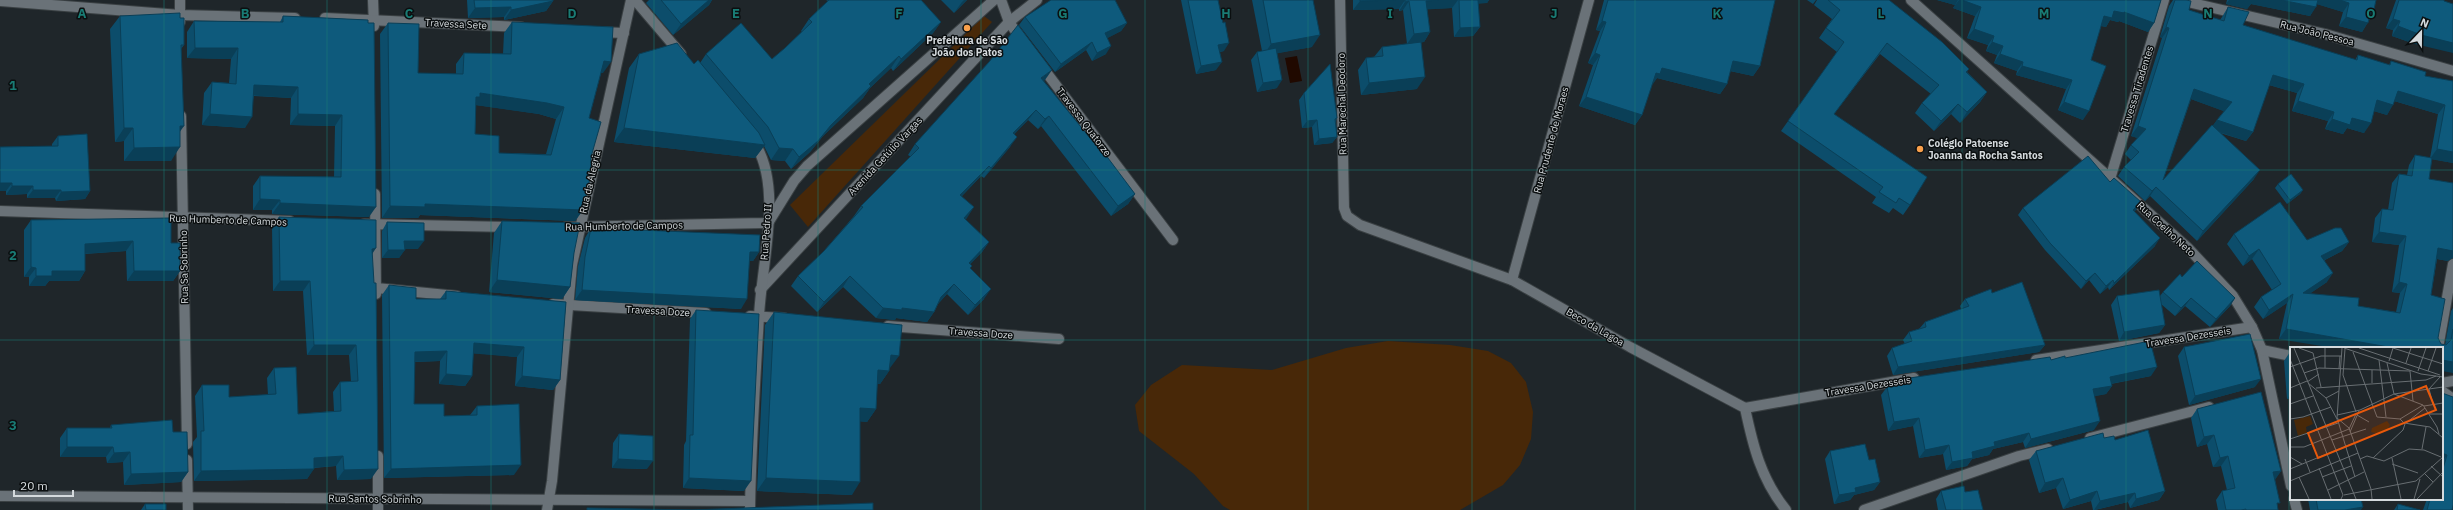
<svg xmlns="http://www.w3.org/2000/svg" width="2453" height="510" font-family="'IBM Plex Sans',sans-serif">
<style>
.green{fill:#482808}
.water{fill:#200900}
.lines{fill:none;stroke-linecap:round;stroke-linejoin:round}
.street-casing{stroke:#3a4043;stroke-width:12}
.secondary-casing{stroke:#3a4043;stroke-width:12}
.street{stroke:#6a7278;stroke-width:10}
.secondary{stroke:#6a7278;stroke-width:10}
.wall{fill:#0c4d6b;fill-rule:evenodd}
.shaded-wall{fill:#0a3f57}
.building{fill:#0e5a7c;stroke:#0a3f57;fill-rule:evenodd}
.grid{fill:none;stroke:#197b74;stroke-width:1;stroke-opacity:0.55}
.poi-dot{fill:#f9a04c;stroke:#0b0f10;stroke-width:1.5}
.labels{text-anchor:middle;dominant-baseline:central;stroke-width:3;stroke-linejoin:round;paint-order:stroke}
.street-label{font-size:10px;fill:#d5dadd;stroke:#0b0f10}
.poi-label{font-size:10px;font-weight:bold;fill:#d5dadd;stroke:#0b0f10}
.inset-road{fill:none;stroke:#686e72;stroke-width:1}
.view{fill:#e8590c;fill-opacity:0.15;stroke:#e8590c;stroke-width:2}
.inset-edge{fill:none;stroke:#d5dadd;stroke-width:2}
.grid-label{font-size:13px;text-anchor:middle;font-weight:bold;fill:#197b74;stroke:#0b0f10;stroke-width:3;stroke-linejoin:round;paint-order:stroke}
</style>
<rect width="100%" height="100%" fill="#1f262a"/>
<g class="green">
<path d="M984,16L992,22L808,227L790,205Z"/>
<path d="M1388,341L1450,345L1488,351L1511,363L1526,382L1533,412L1531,439L1520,465L1503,485L1460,510H1230L1223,506L1194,474L1139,431L1135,405L1151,385L1182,365L1272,370L1346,348Z"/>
</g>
<path class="water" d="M1297,56L1302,81L1290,83L1285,58Z"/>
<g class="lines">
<defs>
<g id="street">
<path d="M180,0V22"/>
<path d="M373,0L374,26"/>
<path d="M1001,0L1009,22L1022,40"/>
<path d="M1340,0L1344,208L1347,216L1360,225L1512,280L1630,347L1745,408C1753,446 1761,479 1786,510"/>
<path d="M1911,0L2188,248L2233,296L2252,327L2262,350L2291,486"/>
<path d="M2179,0L2325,34L2453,71"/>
<path d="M0,1L180,15L295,18"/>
<path d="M325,18L521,27"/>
<path d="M599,32L624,33"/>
<path d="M1040,64L1173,240"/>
<path d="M181,116L187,444"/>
<path d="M2110,179L2164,0"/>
<path d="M375,194L376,294"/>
<path d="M0,211L290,221"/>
<path d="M364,224L512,227"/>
<path d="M566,227L768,223L794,181L807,166L994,0"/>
<path d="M1512,280L1589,0"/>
<path d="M376,288L457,296"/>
<path d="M760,290L1009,22L1037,0"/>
<path d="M553,304L706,313"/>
<path d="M750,316L784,318"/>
<path d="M888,326L1059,339"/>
<path d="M2438,348L2453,264"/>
<path d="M2262,350L2291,356"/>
<path d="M2036,360L2252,327"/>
<path d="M2442,383L2453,381"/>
<path d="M2442,391L2453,399"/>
<path d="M1745,408L1914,378"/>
<path d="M2090,438L2209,407"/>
<path d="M378,456V510"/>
<path d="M187,460L188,510"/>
<path d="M0,496L750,501"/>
<path d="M2294,499L2297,510"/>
<path d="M547,510L552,481L572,265L631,0"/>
<path d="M1864,510L2019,456L2048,449"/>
</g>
<g id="secondary">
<path d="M635,0L681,54"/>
<path d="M750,510C751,446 755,381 759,317C761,265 784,187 754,142"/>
</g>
</defs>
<use href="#street" class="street-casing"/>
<use href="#secondary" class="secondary-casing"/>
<use href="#street" class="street"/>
<use href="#secondary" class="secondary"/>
</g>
<g class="wall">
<path d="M467,0H553V1L546,11L504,20V17L468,18Z"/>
<path d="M649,0H712L709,5L673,35L646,3Z"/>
<path d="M826,0H921L941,22L933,33L893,71L891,68L870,88L863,98L823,136L810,152L791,169L785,161L771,160L764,146L755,158L614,142L629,68L639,54L694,64L700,63L706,54L772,59L785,48L802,32L801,31L809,19L828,1Z"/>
<path d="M941,0H967L954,13Z"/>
<path d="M1181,0H1218L1224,51L1220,52L1216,70L1196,74Z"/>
<path d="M1252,0H1313L1312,47L1277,53V88L1257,92L1251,60L1257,52L1262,51Z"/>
<path d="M1353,0H1489L1487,3H1478L1480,27L1473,36L1454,37L1452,8L1427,9L1430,32L1424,42L1407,44L1403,10L1399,11V9L1353,10Z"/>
<path d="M1604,0H1775L1760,66L1753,76L1730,71L1727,84L1720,94L1657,78L1652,84L1642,115L1635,125L1579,106L1593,65L1588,63L1600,31L1596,30Z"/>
<path d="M1807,0H1816L1813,4Z"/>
<path d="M1817,0H1889L1969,69L1967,72L1987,92L1980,102L1960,123L1951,114L1934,131L1915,113L1922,103L1931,94L1880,54L1834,114L1910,205L1903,215L1893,208L1889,213L1872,203L1876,197L1781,131L1837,52L1819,38L1832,19L1814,5Z"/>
<path d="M1937,0H2161L2154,23L2148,32L2119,21L2118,22L2110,20L2106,27L2101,26L2091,60L2083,120L2058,110L2066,89L2016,75L2017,71L1994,63L1997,55L1986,51L1988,45L1967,38L1975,16L1953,8L1955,5Z"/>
<path d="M2173,0H2186L2189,10L2220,20L2222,17L2228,7L2243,25L2355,60L2358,55L2389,65L2391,61L2425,76L2453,81V163L2432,159L2429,179L2448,261L2437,259L2431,295L2438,338L2441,344L2445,345L2451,311L2453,308V373L2442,348L2279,339L2287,303L2263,319L2254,307L2261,297L2272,290L2252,259L2243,266L2227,244L2234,234L2307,240L2349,242L2342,251L2325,260L2327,282L2309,294L2358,306L2396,312L2400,293L2392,292L2399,245L2372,242L2375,218L2382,209L2388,210L2392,183L2399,174L2407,175L2409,165L2415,155L2430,158L2438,114L2394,101L2387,115L2374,111L2364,133L2347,128L2343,134L2325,129L2328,121L2292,111L2297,93L2269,85L2253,132L2246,141L2220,133L2254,179L2197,241L2150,196L2145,201L2118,176L2124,167L2131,160L2125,154L2131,145L2138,138L2131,136L2162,38L2160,37L2169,6ZM2191,99L2224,111L2217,120L2213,126L2163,180Z"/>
<path d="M2227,0H2376L2373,14L2362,32L2339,26L2343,12L2317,4L2310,16L2251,4L2247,9L2226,4Z"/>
<path d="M2396,0H2444L2415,44L2392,36L2393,30L2386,28Z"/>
<path d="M120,16L180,18L184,45L181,49L180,132L171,161H124V141L115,142L110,29Z"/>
<path d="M283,16L368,20L369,217L272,214V210H253V186L260,176L334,177L335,126L290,125L291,98L254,96L245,128L202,125L204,93L212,82L229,83L231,59L187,58V32L194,21L280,22Z"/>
<path d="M1025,17L1127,23L1121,31L1107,38L1106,54L1092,61L1086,50L1055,72L1019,25Z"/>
<path d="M512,22L603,73H601L589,118L591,157L583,210L575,221L420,215L418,218H382L380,34L388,23L418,73L456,74V64L464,53L503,54L504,33ZM476,105L539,114L556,119L546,154L499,153L475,134Z"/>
<path d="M1382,47L1417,89L1361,95L1358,70L1366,58L1374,57Z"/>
<path d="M1045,80L1044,81L1135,194L1128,204L1111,216L1041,126L1038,129L1028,120L1014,134L1010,147L984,178L981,176L962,196L967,218L965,219L989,242L982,252L970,264V268L984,299L968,315L947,294L938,304L934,312L927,322L896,318L895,320L876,318L843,287L817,312L791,286L798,276L824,251L854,216L861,206L911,157L908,155L915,144Z"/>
<path d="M1304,93L1337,118L1336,121L1337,137L1332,143L1314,145L1312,127L1302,128L1299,100Z"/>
<path d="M58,136L90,191L85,199L56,201L55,198H27V194L6,195V191H0V147L52,146V144Z"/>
<path d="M2110,182L2136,210L2134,211L2155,246L2109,290L2108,287L2100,294L2089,280L2081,289L2045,250L2018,215L2023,208Z"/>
<path d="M2278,184L2303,190L2300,194L2287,204L2275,188Z"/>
<path d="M279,217L372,254L371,479L337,480L336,466L314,468L307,479L194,481L193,442L197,437L195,396L202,385L229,397L268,395L267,378L274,368L298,414L334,411L333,392L340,382H351L349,355H307L303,291H273L272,227Z"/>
<path d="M31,220L171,243L180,271L173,281H127L126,251L85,254V271L79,281H49L45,286H29V277H24V230Z"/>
<path d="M502,221L574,253L570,287L562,299L489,292L494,233Z"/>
<path d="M387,222L418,249H405L399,258H382V231Z"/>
<path d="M591,228L759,252L753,261H749L741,309L575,300L578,266L585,238Z"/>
<path d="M2182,277L2235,298L2230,306L2210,327L2185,306L2175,316L2161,304L2165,325L2159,333L2119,341L2111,305L2117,296H2160L2163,292Z"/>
<path d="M389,285L416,299H440L446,291L566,302L560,380L553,390L515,386L517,357L473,353L472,376L465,386L439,384L440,361L415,362L414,404L444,416L470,415L477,406L514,475L384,478L382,295Z"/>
<path d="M1992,293L2045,345L2039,352L1893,375L1887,356L1892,348L1905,344L1903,340L1909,332L1919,329L1925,322L1961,309L1960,306L1965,299Z"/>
<path d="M696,310L744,491L683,488L684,445L686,441L690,319Z"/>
<path d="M774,312L890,368H889V371L880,384H877L876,409L867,422L860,421L852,495L757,491L765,325Z"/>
<path d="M2184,347L2255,387L2189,405L2178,356Z"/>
<path d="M2290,352H2291V399H2287L2284,361Z"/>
<path d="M2065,358L2151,376L2111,384L2112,386L2106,394L2094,396V430L2025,448L2023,442L1993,449L1989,455L1972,459L1967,466L1946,470L1943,454L1919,458L1913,426L1888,431L1881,395L1887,387L1899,385L1903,379Z"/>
<path d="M2442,393L2452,510H2423L2427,499H2442Z"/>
<path d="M2197,409L2281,471L2275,479L2277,506L2278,510H2218L2216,500L2222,491L2227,490L2221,466L2213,467L2207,444L2197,447L2191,418Z"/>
<path d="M111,425L173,432L188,472L181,482L124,485L123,462L107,463L106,457H60V438L67,428H110Z"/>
<path d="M619,434L647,469L612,468L613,443Z"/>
<path d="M2104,438L2115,440L2165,491L2159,500L2130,508L2128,502L2095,510H2093L2091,501L2063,509L2056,488L2039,493L2029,460L2036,451Z"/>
<path d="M1830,451L1869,460L1880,482L1874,490L1854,495L1850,500L1834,504L1825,459Z"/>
<path d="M1941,491L1965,492L1983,510H1938L1936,499Z"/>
<path d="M2308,499H2361V510H2310Z"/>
<path d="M145,504L166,510H141Z"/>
<path d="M2398,504L2420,510H2394Z"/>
</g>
<g class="shaded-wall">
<path d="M709,0H712L709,5L673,35L681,24Z"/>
<path d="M964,0H967L954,13L962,2Z"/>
<path d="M1396,0H1405L1399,9L1353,10L1360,1Z"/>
<path d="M1439,0H1458L1452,8L1419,10L1426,1Z"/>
<path d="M1477,0H1489L1487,3L1477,4Z"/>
<path d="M1937,0H1958L1955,5Z"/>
<path d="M1959,0H1962L1981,7L1975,16L1953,8Z"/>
<path d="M2229,0H2281L2316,7L2310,16L2251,4L2247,9L2226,4Z"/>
<path d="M2315,0H2340L2349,3L2343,12L2313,3Z"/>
<path d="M553,1L546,11L504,20L511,10Z"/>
<path d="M1409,1L1403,10L1399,11L1405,2Z"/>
<path d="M511,7L504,17L468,18L475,8Z"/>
<path d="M2114,11L2124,12L2154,23L2148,32L2119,21L2118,22L2110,20L2106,27L2098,25L2104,16Z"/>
<path d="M2370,13L2373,14L2362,32L2339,26L2346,17Z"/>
<path d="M2393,19L2400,21L2393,30L2386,28Z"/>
<path d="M1602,21L1606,22L1600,31L1596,30Z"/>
<path d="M941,22L933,33L893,71L901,59Z"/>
<path d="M1127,23L1121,31L1100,42L1105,33Z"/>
<path d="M2398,26L2453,43V53L2415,44L2392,36Z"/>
<path d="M1480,27L1473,36L1454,37L1460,28Z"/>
<path d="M2166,27L2169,28L2162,38L2160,37Z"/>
<path d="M1974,29L1994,36L1988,45L1967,38Z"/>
<path d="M1430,32L1424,42L1407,44L1414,34Z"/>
<path d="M1320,35L1312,47L1263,56L1271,44Z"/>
<path d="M1092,42L1086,50L1055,72L1061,64Z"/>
<path d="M1992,42L2003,46L1997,55L1986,51Z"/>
<path d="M1229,43L1224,51L1213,53L1218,45Z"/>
<path d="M1111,46L1106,54L1092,61L1097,53Z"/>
<path d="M195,48H238L231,59L187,58Z"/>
<path d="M1595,53L1600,55L1593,65L1588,63Z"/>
<path d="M2000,54L2023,62L2017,71L1994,63Z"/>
<path d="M899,56L891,68L870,88L863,98L823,136L810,152L791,169L799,157L869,84Z"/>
<path d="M604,61L611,62L603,73H596Z"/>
<path d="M1733,61L1760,66L1753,76L1726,70Z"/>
<path d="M1222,62L1216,70L1196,74L1201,66Z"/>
<path d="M2022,66L2072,80L2066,89L2016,75Z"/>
<path d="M1662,68L1727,84L1720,94L1657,78L1653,84L1649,83L1656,73Z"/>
<path d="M1052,70L1045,80L1034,88L1041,78Z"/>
<path d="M2273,75L2304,84L2297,93L2266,84Z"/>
<path d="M1425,77L1417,89L1361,95L1369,83Z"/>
<path d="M1282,80L1277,88L1257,92L1263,83Z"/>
<path d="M254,85L298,87L291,98L247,95Z"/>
<path d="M2194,89L2232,102L2226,112L2188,98Z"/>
<path d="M2398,91L2445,105L2438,114L2391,100Z"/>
<path d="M1987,92L1980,102L1960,123L1967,112Z"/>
<path d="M480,93L547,103L564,107L556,119L539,114L475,105L476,97Z"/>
<path d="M1586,97L1642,115L1635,125L1579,106Z"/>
<path d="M2377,100L2393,105L2387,115L2370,110Z"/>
<path d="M2298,101L2334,112L2328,121L2292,111Z"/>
<path d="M2064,102L2089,111L2083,120L2058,110Z"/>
<path d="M1958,104L1951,114L1934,131L1941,121Z"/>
<path d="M1036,110L1028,120L1006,143L1013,133Z"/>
<path d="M210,114L252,117L245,128L202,125Z"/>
<path d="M298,114L342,115L335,126L290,125Z"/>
<path d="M1049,116L1041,126L1038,129L1045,119Z"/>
<path d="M2352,118L2371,123L2364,133L2347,128L2343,134L2325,129L2332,119Z"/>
<path d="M1317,120L1312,127L1302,128L1307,121Z"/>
<path d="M2217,120L2253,132L2246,141L2210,129Z"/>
<path d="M180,126H184L174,140Z"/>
<path d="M2138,126L2146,129L2140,139L2131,136Z"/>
<path d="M124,128H133L124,141L115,142Z"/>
<path d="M624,128L765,145L755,158L614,142Z"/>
<path d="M1017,137L1010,147L984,178L991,168Z"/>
<path d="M1337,137L1332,143L1314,145L1319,139Z"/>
<path d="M180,147L171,161H124L134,148Z"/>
<path d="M779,148L793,149L785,161L771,160Z"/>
<path d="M2437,149L2453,152V163L2430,159Z"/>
<path d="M989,166L981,176L953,205L960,195Z"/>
<path d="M2260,170L2254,179L2197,241L2203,231Z"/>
<path d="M0,183H12L6,191H0Z"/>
<path d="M12,186H33L27,194L6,195Z"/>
<path d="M2156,187L2150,196L2145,201L2152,191Z"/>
<path d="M33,190H61L55,198H27Z"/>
<path d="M2303,190L2300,194L2287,204L2290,200Z"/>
<path d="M90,191L85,199L56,201L61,192Z"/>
<path d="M1135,194L1128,204L1111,216L1118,206Z"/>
<path d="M260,199L280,200L272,210H253Z"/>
<path d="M2141,202L2136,210L2128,217L2133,210Z"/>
<path d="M280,203L376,207L369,217L272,214Z"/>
<path d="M425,204L583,210L575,221L420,215L418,218H382L390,206Z"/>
<path d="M974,207L967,218L957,228L964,218Z"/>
<path d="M2379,232L2406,236L2399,245L2372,242Z"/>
<path d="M2160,238L2155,246L2109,290L2114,283Z"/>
<path d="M133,241L126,251L79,254L85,244Z"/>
<path d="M404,241H424L418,249H399Z"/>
<path d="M989,242L982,252L962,273L969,263Z"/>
<path d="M2349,242L2342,251L2315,265L2321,256Z"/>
<path d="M376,248L369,259L372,249Z"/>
<path d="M2438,248L2453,251V258L2448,261L2432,258Z"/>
<path d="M2259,249L2252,259L2243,266L2249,256Z"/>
<path d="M388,250H405L399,258H382Z"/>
<path d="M750,252H759L753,261H743Z"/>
<path d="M31,267L36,268L29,277H24Z"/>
<path d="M52,271H85L79,281H49L45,286H29L36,276Z"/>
<path d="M134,271H180L173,281H127Z"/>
<path d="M2095,273L2089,280L2081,289L2086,281Z"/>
<path d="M2333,273L2327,282L2296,303L2303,293Z"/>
<path d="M850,276L843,287L817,312L824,302Z"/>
<path d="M497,280L570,287L562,299L489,292Z"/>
<path d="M2113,280L2108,287L2100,294L2106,286Z"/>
<path d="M280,281H310L303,291H273Z"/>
<path d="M2399,282L2407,284L2400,293L2392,292Z"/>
<path d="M954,284L947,294L934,308L941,297Z"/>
<path d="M991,289L984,299L968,315L975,305Z"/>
<path d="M582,290L747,299L741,309L575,300Z"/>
<path d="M2293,294L2287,303L2263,319L2269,310Z"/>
<path d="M2191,298L2185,306L2175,316L2181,308Z"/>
<path d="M2235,298L2230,306L2210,327L2216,319Z"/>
<path d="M883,308H902L934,312L927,322L896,318L895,320L876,318Z"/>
<path d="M2165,325L2159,333L2119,341L2124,332Z"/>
<path d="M2286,329L2394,348H2334L2279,339Z"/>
<path d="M474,343L524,347L517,357L467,353Z"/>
<path d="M314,345H356L349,355H307Z"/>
<path d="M2045,345L2039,352L1893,375L1898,367Z"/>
<path d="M447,351L440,361L408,362L415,352Z"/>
<path d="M891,355L899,356L890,368L882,367Z"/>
<path d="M2442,360L2453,362V373L2442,371Z"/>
<path d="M2157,367L2151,376L2104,385L2110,377Z"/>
<path d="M878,370L889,371L880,384L869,383Z"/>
<path d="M446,374L472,376L465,386L439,384Z"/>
<path d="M522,376L560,380L553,390L515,386Z"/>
<path d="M2261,379L2255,387L2189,405L2195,396Z"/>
<path d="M2112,386L2106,394L2087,398L2093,389Z"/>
<path d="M2291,393V399H2287Z"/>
<path d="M860,408L876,409L867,422L851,421Z"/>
<path d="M1919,418L1913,426L1888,431L1894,422Z"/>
<path d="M2100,421L2094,430L2025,448L2031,439Z"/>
<path d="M2029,433L2023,442L1993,449L1989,455L1972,459L1967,466L1946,470L1952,462L1994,442Z"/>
<path d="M2214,435L2207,444L2197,447L2204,437Z"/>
<path d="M1949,445L1943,454L1919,458L1925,450Z"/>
<path d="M67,447H113L106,457H60Z"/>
<path d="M130,452L123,462L107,463L114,453Z"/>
<path d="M2442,453L2447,455L2442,462Z"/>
<path d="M343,456L336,466L307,468L314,458Z"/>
<path d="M2228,456L2221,466L2213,467L2220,458Z"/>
<path d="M618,459L653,461L647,469L612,468Z"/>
<path d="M521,465L514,475L384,478L391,469Z"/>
<path d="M314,469L307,479L194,481L201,471Z"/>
<path d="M378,469L371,479L337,480L344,470Z"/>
<path d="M2281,471L2275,480L2273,472Z"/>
<path d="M188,472L181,482L124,485L131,474Z"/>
<path d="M689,478L751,481L744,491L683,488Z"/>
<path d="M766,478L860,482L852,495L757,491Z"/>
<path d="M2063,478L2056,488L2039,493L2045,483Z"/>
<path d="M1880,482L1874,490L1854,495L1850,500L1834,504L1839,495L1855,488Z"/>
<path d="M2097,491L2091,501L2063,509L2070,500Z"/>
<path d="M2165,491L2159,500L2130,508L2136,499Z"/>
<path d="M2135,493L2128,502L2094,510L2100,501Z"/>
<path d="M2363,507L2361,510H2345Z"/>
</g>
<g class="building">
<path d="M474,0H553V1L511,10V7L475,8Z"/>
<path d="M661,0H709L681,24Z"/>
<path d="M829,0H921L941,22L901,59L899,56L869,84L871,86L831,125L818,141L799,157L793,149L779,148L768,127L706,54L741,23L772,59L785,48L812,22L809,19Z"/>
<path d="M1051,0H1115L1127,23L1105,33L1111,46L1097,53L1092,42L1061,64L1025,17Z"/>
<path d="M1188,0H1218L1223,23L1225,22L1229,43L1218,45L1222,62L1201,66Z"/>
<path d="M1263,0H1313L1320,35L1271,44Z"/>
<path d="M1360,0H1396L1360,1Z"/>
<path d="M1405,0H1439L1426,1L1430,32L1414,34L1409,1L1405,2Z"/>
<path d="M1459,0H1478L1480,27L1460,28Z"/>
<path d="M1608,0H1775L1760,66L1733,61L1727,84L1662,68L1660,74L1656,73L1642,115L1586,97L1600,55L1595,53L1606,22L1602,21Z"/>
<path d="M1828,0H1889L1942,42L1969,69L1966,72L1987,92L1967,112L1958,104L1941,121L1922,103L1939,85L1887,43L1834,114L1927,177L1910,205L1899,198L1896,203L1879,192L1883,187L1788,121L1844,42L1826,28L1840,10Z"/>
<path d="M1962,0H2161L2154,23L2124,12V13L2114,11L2112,18L2104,16L2091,60L2106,66L2089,111L2064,102L2072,80L2022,66L2023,62L2000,54L2003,46L1992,42L1994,36L1974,29L1981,7Z"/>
<path d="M2175,0H2186L2191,1L2189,10L2224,21L2228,7L2249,12L2243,25L2357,60L2358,55L2390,65L2391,61L2426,72L2425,76L2453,81V152L2437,149L2445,105L2398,91L2393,105L2377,100L2371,123L2352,118L2350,125L2332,119L2334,112L2298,101L2304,84L2273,75L2253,132L2217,120L2232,102L2194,89L2163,180L2212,125L2260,170L2203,231L2156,187L2152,191L2124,167L2139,152L2131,145L2146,129L2138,126L2169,28L2166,27Z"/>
<path d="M2281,0H2318L2316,7Z"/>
<path d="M2340,0H2376L2373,14L2370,13L2368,23L2346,17L2349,3Z"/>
<path d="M2399,0H2444V1L2453,4V43L2421,35L2398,26L2400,21L2393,19Z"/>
<path d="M180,13V18H184V45H181L184,126H180V147L134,148L133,128H124L120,16Z"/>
<path d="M283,16L368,20V23H374L376,207L280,203V200L260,199V176L341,177L342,115L298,114V87L254,85L252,117L210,114L212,82L236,84L238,48H195L194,21L283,22Z"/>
<path d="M512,22L613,27L611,62L604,61L589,118L601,122L591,157L590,178L583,210L425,204V207L390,206L388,23L419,24L418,73L463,74L464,53L511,54ZM480,93L547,103L564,107L551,155L499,153V136L475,134L476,97H480Z"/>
<path d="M1018,25L1052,70L1041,78L1094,143L1096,142L1135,194L1118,206L1049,116L1045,119L1036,110L1013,133L1017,137L991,168L989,166L960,195L974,207L964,218L989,242L969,263L972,266L970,268L991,289L975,305L954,284L941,297L934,312L902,308V310L883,308L850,276L824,302L798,276L824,251L863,207L861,206L919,148L915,144L989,62Z"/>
<path d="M1421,42L1425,77L1369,83L1366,58L1383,56L1382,47Z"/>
<path d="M677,43L694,64L698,60L759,133L765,145L624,128L639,54Z"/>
<path d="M1276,48L1282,80L1263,83L1257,52Z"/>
<path d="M1330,64L1337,118L1335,119L1337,137L1319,139L1317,120L1307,121L1304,93Z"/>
<path d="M87,134L90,191L61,192V190H33V186H12V183H0V147L58,146V136Z"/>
<path d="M2415,155L2432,158L2429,179L2453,183V251L2438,248L2431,295L2445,299L2438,338L2441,344L2446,345L2451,340L2453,329V362L2442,360V348H2394L2286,329L2293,294L2269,310L2261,297L2281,284L2259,249L2249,256L2234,234L2280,202L2307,240L2335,228H2341L2349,242L2321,256L2333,273L2303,293L2359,298L2358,306L2400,313L2407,284L2399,282L2406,236L2379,232L2382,209L2393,210L2399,174L2412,176Z"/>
<path d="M2088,156L2110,182L2114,178L2141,202L2133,210L2160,238L2114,283L2113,280L2106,286L2095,273L2086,281L2050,243L2023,208Z"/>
<path d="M2291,174L2303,190L2290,200L2278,184Z"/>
<path d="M279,217L376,220V248L372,249L374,283H376L378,469L344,470L343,456L314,458V469L201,471V431H204L202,385H229V397L276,394L274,368L296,367L298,414L341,411L340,382L358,381L356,345H314L310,281H280Z"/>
<path d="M171,218V243H180V271H134L133,241L85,244V271H52V276H36V268L31,267V220Z"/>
<path d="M502,221L580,223L574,253L570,287L497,280Z"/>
<path d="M387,222L424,223V241H404L405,250H388Z"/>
<path d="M591,228L760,235L759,252H750L747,299L582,290L585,257Z"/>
<path d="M2197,261L2235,298L2216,319L2191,298L2181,308L2163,292L2180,274L2182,277Z"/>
<path d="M2022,282L2045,345L1898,367L1892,348L1912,341L1909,332L1926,327L1925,322L1969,306L1965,299L1991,289L1992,293Z"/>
<path d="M389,285L416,288V299H446V291L566,302L560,380L522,376L524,347L474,343L472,376L446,374L447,351L415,352L414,404H444V416L477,415V406L519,404L521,465L391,469Z"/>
<path d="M2159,290L2165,325L2124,332L2117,296Z"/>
<path d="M696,310L759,314L751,481L689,478L690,435H693Z"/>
<path d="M774,312L902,325L899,356L891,355L889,371L878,370L876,409L860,408V482L766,478Z"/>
<path d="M2250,334L2261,379L2195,396L2184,347Z"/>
<path d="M2150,341L2157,367L2110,377L2112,386L2093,389L2100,421L2031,439L2029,433L1994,442L1995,446L1972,452L1973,458L1952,462L1949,445L1925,450L1919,418L1894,422L1887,387L1904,383L1903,379L2050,357L2051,360L2065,356V358Z"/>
<path d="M2290,352H2291V366Z"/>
<path d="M2261,392L2281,471L2273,472L2280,503H2277L2278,510H2246V509L2241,510H2226L2222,491L2235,488L2228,456L2220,458L2214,435L2204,437L2197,409Z"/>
<path d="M2442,393L2453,397V505L2452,510H2427L2430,499H2442V472L2447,455L2442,453Z"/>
<path d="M172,420L173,432H187L188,472L131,474L130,452L114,453L113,447H67V428H112L111,425Z"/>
<path d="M2148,430L2165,491L2136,499L2135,493L2100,501L2097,491L2070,500L2063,478L2045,483L2036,451L2103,433L2104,438L2114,436L2115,440Z"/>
<path d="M619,434L653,436V461L618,459Z"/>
<path d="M1865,444L1869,460L1875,459L1880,482L1855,488L1856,492L1839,495L1830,451Z"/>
<path d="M1964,486L1965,492L1978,490L1983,510H1946L1941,491Z"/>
<path d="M2316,499H2361L2363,507L2345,510H2318Z"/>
<path d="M873,503V510H587V508L692,510Z"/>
<path d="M145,504H166V510H146Z"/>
<path d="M2398,504L2420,510H2397Z"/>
</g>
<path class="grid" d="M164,0V510M327,0V510M491,0V510M654,0V510M818,0V510M981,0V510M1145,0V510M1308,0V510M1472,0V510M1635,0V510M1799,0V510M1962,0V510M2126,0V510M2289,0V510M0,170H2453M0,340H2453"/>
<g class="poi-dot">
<circle cx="967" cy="28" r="4"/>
<circle cx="1920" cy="149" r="4"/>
</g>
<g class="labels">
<g class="street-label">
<text transform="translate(456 24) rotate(3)">Travessa Sete</text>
<text transform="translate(2317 33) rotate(14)">Rua João Pessoa</text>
<text transform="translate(2137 89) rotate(-73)">Travessa Tiradentes</text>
<text transform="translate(1342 104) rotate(-91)">Rua Marechal Deodoro</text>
<text transform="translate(1084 122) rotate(53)">Travessa Quatorze</text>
<text transform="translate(1551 140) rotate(-75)">Rua Prudente de Moraes</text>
<text transform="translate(885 156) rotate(-47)">Avenida Getúlio Vargas</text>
<text transform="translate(590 182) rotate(-77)">Rua da Alegria</text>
<text transform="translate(228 220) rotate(2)">Rua Humberto de Campos</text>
<text transform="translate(624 226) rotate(-1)">Rua Humberto de Campos</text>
<text transform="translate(2166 229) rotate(43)">Rua Coelho Neto</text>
<text transform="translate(766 232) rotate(-86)">Rua Pedro II</text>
<text transform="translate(184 267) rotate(-91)">Rua Sa Sobrinho</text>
<text transform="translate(658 311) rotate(3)">Travessa Doze</text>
<text transform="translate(1595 327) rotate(30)">Beco da Lagoa</text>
<text transform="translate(981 333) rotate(4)">Travessa Doze</text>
<text transform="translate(2188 337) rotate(-9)">Travessa Dezesseis</text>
<text transform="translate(1868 386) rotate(-9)">Travessa Dezesseis</text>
<text transform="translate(375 499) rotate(1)">Rua Santos Sobrinho</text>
</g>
<g class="poi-label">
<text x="967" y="40">Prefeitura de São<tspan x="967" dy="12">João dos Patos</tspan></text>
<text x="1928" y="143" text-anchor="start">Colégio Patoense<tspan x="1928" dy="12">Joanna da Rocha Santos</tspan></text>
</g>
</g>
<g transform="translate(2290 347)">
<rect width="153" height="153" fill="#1f262a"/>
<path d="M20,69L23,77L16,80L17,86L8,89L4,73ZM97,74L100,78L97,84L89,87L81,85L82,81Z" fill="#482808"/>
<path class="inset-road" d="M4,1L66,152M9,1L23,6L31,40M52,1L47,71L59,81L81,142L82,152M54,1L131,27L153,30M69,1L150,28M103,1L153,17M55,2L53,28L66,65M63,5L87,70L110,72L115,77L113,83L83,111M0,12L53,148L51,152M89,13L96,70M99,14L103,1M97,16L104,47L133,58L147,80L149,87M116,16L121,1M0,20L31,9H52M35,21V1M49,22L50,9M82,23V36M120,24L123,54M128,24L136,1M138,24L146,1M14,26L29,21L120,24M17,35L29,27M18,36L36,51L48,74L65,130M0,41L17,34M26,41L136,33L146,29M36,51L49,44M0,57L23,49M143,57L139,42L150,30M134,59L153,56M139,67H153M47,68L70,63L104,47L153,40M67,68L79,75M0,72L13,70L41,60M110,72L133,58M114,76L140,80L153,91M116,76L135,61M60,85L69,64M0,92L48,76M42,93L76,82M0,100H14L59,82L66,67M132,102L136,80M0,110L12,117M102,111L111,152M15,112L20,125M70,112L77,109L94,114L119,102L134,103L151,110M102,117L128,126M141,119L153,130M29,121L41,152M0,122L64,96M134,126L143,135M9,130L19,152M32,130L61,119M0,134L68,106M38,143L74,125M54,148L126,134L153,110M124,152L130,132M127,152L153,125"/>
<path class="view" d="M136,39L146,63L28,111L18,86Z"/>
<rect width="153" height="153" class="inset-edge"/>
</g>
<g class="grid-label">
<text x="82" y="18">A</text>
<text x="245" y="18">B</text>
<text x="409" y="18">C</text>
<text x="572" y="18">D</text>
<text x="736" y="18">E</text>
<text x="899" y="18">F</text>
<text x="1063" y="18">G</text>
<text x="1226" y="18">H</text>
<text x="1390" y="18">I</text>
<text x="1554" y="18">J</text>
<text x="1717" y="18">K</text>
<text x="1881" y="18">L</text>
<text x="2044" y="18">M</text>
<text x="2208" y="18">N</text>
<text x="2371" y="18">O</text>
<text x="13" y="90">1</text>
<text x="13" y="260">2</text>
<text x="13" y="430">3</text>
</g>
<g transform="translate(2421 32) rotate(22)" stroke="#0b0f10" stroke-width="3" paint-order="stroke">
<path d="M0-3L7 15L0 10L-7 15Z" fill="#d5dadd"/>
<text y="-6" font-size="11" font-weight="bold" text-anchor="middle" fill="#d5dadd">N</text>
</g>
<path d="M14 490v6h59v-6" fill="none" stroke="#d5dadd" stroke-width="2"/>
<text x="20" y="490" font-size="12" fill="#d5dadd" stroke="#0b0f10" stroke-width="3" paint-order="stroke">20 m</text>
</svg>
